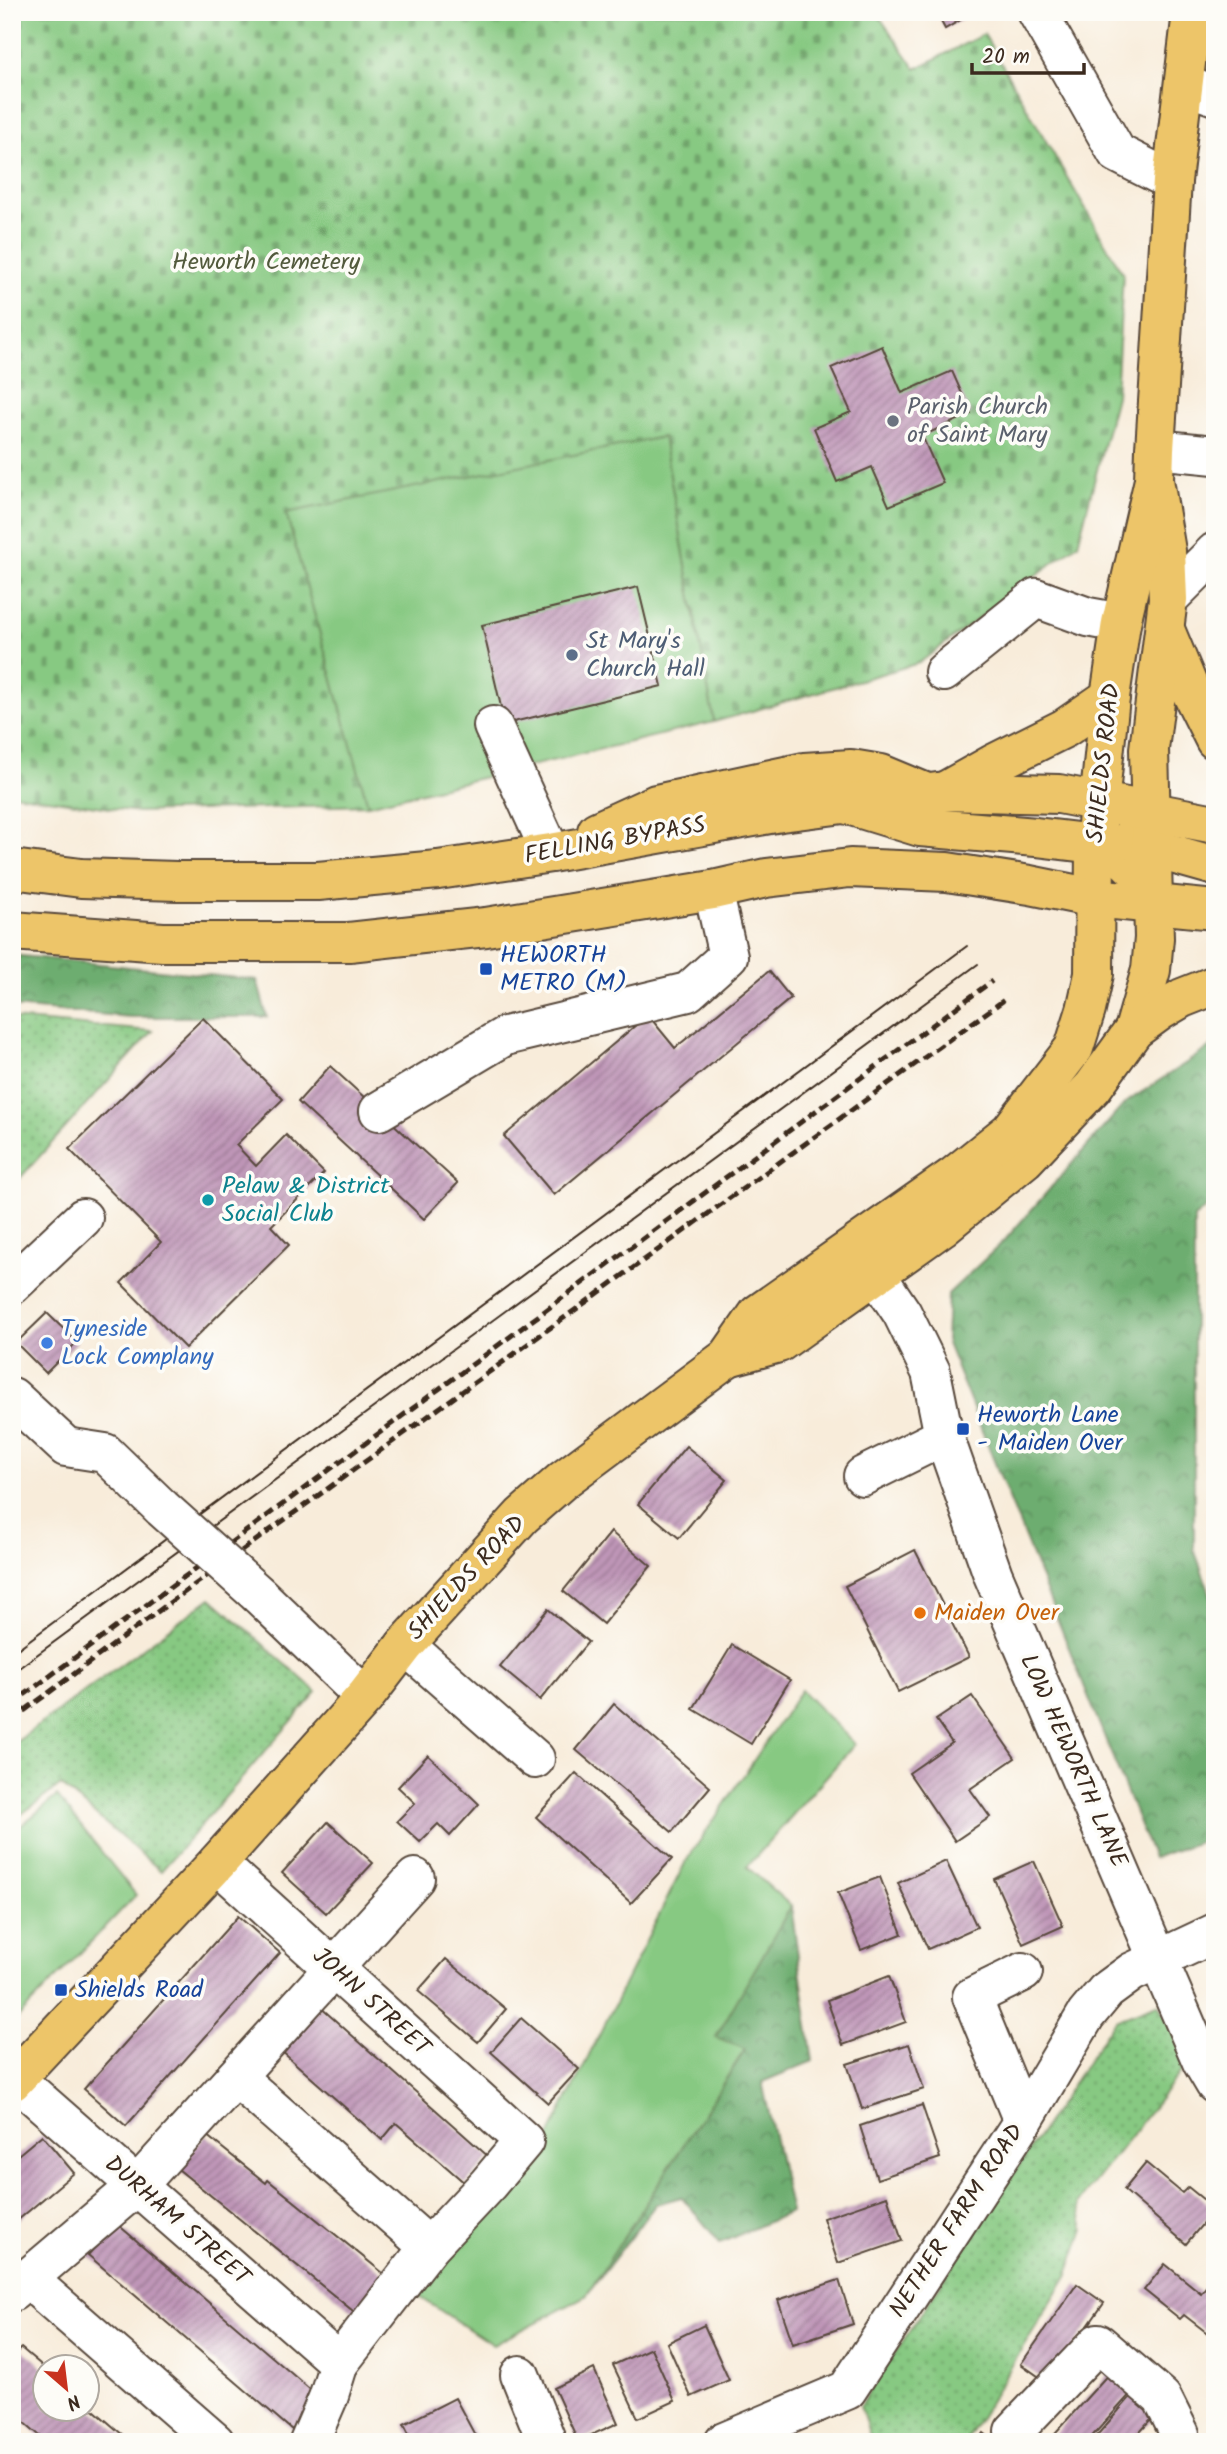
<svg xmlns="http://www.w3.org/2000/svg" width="1227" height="2454" font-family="Kalam,sans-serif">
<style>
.grass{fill:url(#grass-dots);stroke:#617a50;stroke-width:2}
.forest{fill:url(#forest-crowns);stroke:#546c47;stroke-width:2}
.cemetery{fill:url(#cemetery-stones);stroke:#617a50;stroke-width:2}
.garden{fill:#87c982;stroke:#617a50;stroke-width:2}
.building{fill:url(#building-hatch)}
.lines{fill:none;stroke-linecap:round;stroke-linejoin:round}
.minor-casing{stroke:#57473a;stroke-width:42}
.major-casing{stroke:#57473a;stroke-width:42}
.highway-casing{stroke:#57473a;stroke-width:42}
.minor{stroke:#fff;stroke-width:38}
.major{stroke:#edc569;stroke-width:38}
.highway{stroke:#edc569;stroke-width:38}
.tram{stroke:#3b2a1e;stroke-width:2}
.rail{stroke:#3b2a1e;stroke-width:5;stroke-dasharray:10 5;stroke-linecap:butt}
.minor-bridge-casing{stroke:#57473a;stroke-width:42;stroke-linecap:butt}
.minor-bridge{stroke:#fff;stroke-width:38}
.worship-dot{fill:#6b7280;stroke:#fdfcf7;stroke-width:2.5}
.service-dot{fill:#5c6f8a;stroke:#fdfcf7;stroke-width:2.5}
.transit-dot{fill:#1a4fb4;stroke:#fdfcf7;stroke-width:2.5}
.culture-dot{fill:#0f9aa8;stroke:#fdfcf7;stroke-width:2.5}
.shop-dot{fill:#3f7fe0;stroke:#fdfcf7;stroke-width:2.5}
.food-dot{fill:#e8710a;stroke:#fdfcf7;stroke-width:2.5}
.labels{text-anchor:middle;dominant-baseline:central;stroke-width:7;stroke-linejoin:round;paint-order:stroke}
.park-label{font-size:24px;fill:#525a3c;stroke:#fdfcf7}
.worship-label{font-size:24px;fill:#5b616d;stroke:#fdfcf7;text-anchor:start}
.service-label{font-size:24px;fill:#4e5e75;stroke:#fdfcf7;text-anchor:start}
.street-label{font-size:24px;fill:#3b2a1e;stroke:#fdfcf7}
.transit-label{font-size:24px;fill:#164399;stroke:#fdfcf7;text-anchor:start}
.culture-label{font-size:24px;fill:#0d838f;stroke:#fdfcf7;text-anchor:start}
.shop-label{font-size:24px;fill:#366cbe;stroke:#fdfcf7;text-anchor:start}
.food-label{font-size:24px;fill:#c56008;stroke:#fdfcf7;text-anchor:start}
</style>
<defs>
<pattern id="grass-dots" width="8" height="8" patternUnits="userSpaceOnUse" patternTransform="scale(1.75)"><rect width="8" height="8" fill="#87c982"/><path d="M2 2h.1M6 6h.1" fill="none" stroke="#70a36a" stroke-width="1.8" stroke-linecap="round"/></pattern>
<pattern id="forest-crowns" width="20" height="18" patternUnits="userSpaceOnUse" patternTransform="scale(1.75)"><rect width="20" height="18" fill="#6dad70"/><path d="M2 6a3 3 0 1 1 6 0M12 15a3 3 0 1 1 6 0" fill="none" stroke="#5b8d5b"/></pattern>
<pattern id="cemetery-stones" width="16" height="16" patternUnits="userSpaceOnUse" patternTransform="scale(1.75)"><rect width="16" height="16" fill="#87c982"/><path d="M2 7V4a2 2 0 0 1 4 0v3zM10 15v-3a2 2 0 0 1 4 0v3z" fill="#70a36a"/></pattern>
<pattern id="building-hatch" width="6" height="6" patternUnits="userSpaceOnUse" patternTransform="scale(1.75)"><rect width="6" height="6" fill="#bf96b8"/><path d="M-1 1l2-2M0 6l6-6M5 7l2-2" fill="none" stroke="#9c7b95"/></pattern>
</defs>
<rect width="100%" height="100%" fill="#fdfcf7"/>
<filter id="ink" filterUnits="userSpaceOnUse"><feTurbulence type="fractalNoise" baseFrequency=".0143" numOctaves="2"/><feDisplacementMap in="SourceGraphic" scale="14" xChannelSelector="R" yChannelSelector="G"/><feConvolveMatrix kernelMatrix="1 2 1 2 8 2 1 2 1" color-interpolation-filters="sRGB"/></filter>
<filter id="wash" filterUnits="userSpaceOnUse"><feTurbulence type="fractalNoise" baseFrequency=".00686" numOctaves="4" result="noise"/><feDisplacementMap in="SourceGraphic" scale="28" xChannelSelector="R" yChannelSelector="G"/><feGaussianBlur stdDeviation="1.57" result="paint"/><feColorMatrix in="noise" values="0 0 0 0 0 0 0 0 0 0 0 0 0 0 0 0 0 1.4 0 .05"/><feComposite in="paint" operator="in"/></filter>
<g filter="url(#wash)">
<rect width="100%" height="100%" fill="#f8ecda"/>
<g class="grass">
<path d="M12,1019L153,1031L12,1187Z"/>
<path d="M211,1598L317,1692L161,1871L61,1785L12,1821V1745Z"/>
<path d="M1158,2004L1191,2059L1078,2203L1084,2229L1068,2274L965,2442H872L860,2406L1115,2020Z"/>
</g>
<g class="forest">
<path d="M12,955L257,980L267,1017H131L12,1007Z"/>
<path d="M1215,1044V1201L1194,1218V1549L1215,1607V1833L1211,1838L1153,1858L946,1341L948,1294L1005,1240L1125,1103Z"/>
<path d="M791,1906L813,2061L762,2082L791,2212L720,2243L682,2197L656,2204L586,2296L745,2050L715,2038Z"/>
</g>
<path class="cemetery" d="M12,12H876L916,69L984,34L1123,274L1116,396L1078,544L919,663L714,722L663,437L287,514L368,805L138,812L12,794Z"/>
<g class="garden">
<path d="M663,437L714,722L368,805L286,513Z"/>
<path d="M801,1690L855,1744L747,1867L791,1906L716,2037L745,2049L586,2296L493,2345L417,2295L545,2144L685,1863Z"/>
<path d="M57,1796L136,1895L12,2024V1833Z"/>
</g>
<g id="blocks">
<g class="building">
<path d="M936,12H974L945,29Z"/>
<path d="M882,346L902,393L952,371L971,414L922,436L943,483L889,506L872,467L837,482L814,428L851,412L831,368Z"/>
<path d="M638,587L662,686L505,724L482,625Z"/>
<path d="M769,971L791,998L554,1195L504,1136L648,1015L675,1048Z"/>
<path d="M203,1018L283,1099L236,1145L256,1166L286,1135L324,1173L271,1226L289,1245L185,1348L121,1283L161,1242L69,1149Z"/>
<path d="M330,1066L458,1183L424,1219L298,1102Z"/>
<path d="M47,1313L77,1342L46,1373L16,1343Z"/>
<path d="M686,1446L727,1480L679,1538L638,1504Z"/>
<path d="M611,1532L651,1566L603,1624L563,1591Z"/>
<path d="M915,1550L969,1657L898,1692L845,1586Z"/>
<path d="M548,1609L588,1642L540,1700L500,1667Z"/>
<path d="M732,1645L790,1680L751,1744L693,1709Z"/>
<path d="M972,1696L1015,1758L970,1789L990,1817L955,1841L909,1773L952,1743L936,1720Z"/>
<path d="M614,1704L710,1787L672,1832L576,1750Z"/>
<path d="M428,1755L479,1804L450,1836L438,1824L420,1842L397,1821L415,1803L398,1787Z"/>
<path d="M576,1773L672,1859L631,1903L536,1817Z"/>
<path d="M328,1822L373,1863L326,1913L282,1873Z"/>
<path d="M946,1861L977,1927L928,1949L898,1883Z"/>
<path d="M1034,1861L1063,1926L1023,1944L994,1879Z"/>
<path d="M880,1877L902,1934L861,1950L838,1893Z"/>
<path d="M238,1916L280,1953L126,2126L84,2089Z"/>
<path d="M446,1959L506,2009L478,2042L418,1991Z"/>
<path d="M889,1976L906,2022L843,2045L827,2000Z"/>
<path d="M319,2006L490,2158L466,2184L396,2123L382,2140L280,2050Z"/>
<path d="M521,2018L579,2069L548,2103L491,2052Z"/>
<path d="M909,2044L924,2089L862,2109L847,2064Z"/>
<path d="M922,2105L940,2158L877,2179L860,2126Z"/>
<path d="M42,2135L74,2173L12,2225V2160Z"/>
<path d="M206,2135L266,2183L268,2180L389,2278L358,2315L178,2169Z"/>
<path d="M1146,2163L1182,2193L1188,2187L1215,2209L1186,2244L1124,2190Z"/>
<path d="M887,2196L902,2241L838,2263L823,2218Z"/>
<path d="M116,2223L320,2398L292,2430L88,2255Z"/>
<path d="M1165,2264L1201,2293L1208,2284L1215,2289V2339L1184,2315L1180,2319L1144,2290Z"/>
<path d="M839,2280L853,2324L793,2344L778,2300Z"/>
<path d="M1077,2284L1104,2303L1048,2383L1021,2364Z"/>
<path d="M704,2325L729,2380L691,2397L667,2343Z"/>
<path d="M21,2348L46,2369V2409H88V2405L131,2442H47L15,2414L12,2412V2357Z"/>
<path d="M651,2348L675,2401L638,2418L613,2365Z"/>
<path d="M594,2369L618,2423L578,2441L554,2388Z"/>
<path d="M1112,2370L1134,2390L1087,2442H1047Z"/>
<path d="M1136,2391L1159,2411L1131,2442H1091Z"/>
<path d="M455,2398L476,2437L467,2442H413L404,2424Z"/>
<path d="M984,2433L995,2442H978Z"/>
</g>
</g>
</g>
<g filter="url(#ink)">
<use href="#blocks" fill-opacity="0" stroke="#57473a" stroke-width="2"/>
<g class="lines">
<defs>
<g id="minor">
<path d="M1037,12L1117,153L1172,181"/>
<path d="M1193,88L1215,96"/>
<path d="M1155,449L1215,455"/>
<path d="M1168,599L1215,552"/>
<path d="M944,672L1036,598L1088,617L1121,623"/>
<path d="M493,726L551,853"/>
<path d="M379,1111L505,1036L688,992L728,956L713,890"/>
<path d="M857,1246L902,1313L931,1372L944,1436L993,1575L1202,2062L1215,2084"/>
<path d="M12,1285L83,1218"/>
<path d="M12,1397L66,1447L105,1453L162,1508"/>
<path d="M863,1476L944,1436"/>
<path d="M259,1595L365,1697"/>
<path d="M405,1645L535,1759"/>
<path d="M217,1863L524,2141L488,2184L429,2247L339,2363L328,2398L309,2442"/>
<path d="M236,2077L429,2247"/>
<path d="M15,2079L339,2363"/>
<path d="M1023,2121L972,1997L1023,1972"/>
<path d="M28,2279L215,2442"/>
<path d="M12,2292L137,2186L415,1878"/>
<path d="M520,2375L547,2442"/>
<path d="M1014,2431L1098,2343L1162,2398L1180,2434L1177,2442"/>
<path d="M724,2442L847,2390L1023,2121L1086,2015L1106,1991L1132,1972L1215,1933"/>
</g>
<g id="major">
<path d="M1166,632L1191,692L1215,740"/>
<path d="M945,791L993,764L1065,728L1110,697"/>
<path d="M845,804L920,827L1036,837L1095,844L1108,847L1119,854L1138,872L1152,901"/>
<path d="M1130,838L1151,848L1215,866"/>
<path d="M1134,1030L1151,970L1154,938L1149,749L1168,599L1166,551L1154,480L1155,449L1172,181L1192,12"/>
<path d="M728,1357L779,1343L942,1227L1025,1159L1093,1087L1134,1030L1160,1011L1182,998L1215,985"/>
<path d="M12,2082L217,1863L365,1697L405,1645L522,1516L563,1480L728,1357L758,1314L954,1176L1010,1131L1074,1048L1086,1010L1094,974L1095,844L1110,697L1121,623L1154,480"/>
</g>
<g id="highway">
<path d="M597,831L656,804L804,772L851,769L881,774L922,791"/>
<path d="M12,869L81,878L177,881H318L438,870L551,853L781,812L945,791L1059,794L1215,824"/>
<path d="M12,931L163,942H349L486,927L713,890L766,878L850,868L947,872L1030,885L1094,898L1215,910"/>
</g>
</defs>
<use href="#minor" class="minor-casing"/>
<use href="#major" class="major-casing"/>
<use href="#highway" class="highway-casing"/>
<use href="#minor" class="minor"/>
<use href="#major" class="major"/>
<use href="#highway" class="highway"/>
<g class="tram">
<path d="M12,1653L967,946"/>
<path d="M12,1673L978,964"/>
</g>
<g class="rail">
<path d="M12,1704L992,981"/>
<path d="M12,1720L168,1604L1004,1000"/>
</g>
<defs>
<path id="minor-bridge" d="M162,1508L259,1595"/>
</defs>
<use href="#minor-bridge" class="minor-bridge-casing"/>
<use href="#minor-bridge" class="minor-bridge"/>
</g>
</g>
<circle class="worship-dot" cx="893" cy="421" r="7"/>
<circle class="service-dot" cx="572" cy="655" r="7"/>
<g class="transit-dot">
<rect x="479" y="962" width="14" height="14" rx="3.5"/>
<rect x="956" y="1422" width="14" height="14" rx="3.5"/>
<rect x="54" y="1983" width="14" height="14" rx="3.5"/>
</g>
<circle class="culture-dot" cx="208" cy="1200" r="7"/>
<circle class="shop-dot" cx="47" cy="1343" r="7"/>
<circle class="food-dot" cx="920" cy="1613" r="7"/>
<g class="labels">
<g class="park-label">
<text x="266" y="262">Heworth Cemetery</text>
</g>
<g class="worship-label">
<text x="907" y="407">Parish Church<tspan x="907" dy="28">of Saint Mary</tspan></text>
</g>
<g class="service-label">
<text x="586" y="641">St Mary's<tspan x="586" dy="28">Church Hall</tspan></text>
</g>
<g class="street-label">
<text transform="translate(1104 763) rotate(-84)">SHIELDS ROAD</text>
<text transform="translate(615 841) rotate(-10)">FELLING BYPASS</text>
<text transform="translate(467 1578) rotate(-47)">SHIELDS ROAD</text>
<text transform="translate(1073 1761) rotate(66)">LOW HEWORTH LANE</text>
<text transform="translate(371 2002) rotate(42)">JOHN STREET</text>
<text transform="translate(177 2221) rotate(41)">DURHAM STREET</text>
<text transform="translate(957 2221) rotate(-57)">NETHER FARM ROAD</text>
</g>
<g class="transit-label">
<text x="500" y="955">HEWORTH<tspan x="500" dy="28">METRO (M)</tspan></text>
<text x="977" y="1415">Heworth Lane<tspan x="977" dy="28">- Maiden Over</tspan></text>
<text x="75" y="1990">Shields Road</text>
</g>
<g class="culture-label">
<text x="222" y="1186">Pelaw &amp; District<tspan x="222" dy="28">Social Club</tspan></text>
</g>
<g class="shop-label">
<text x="61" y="1329">Tyneside<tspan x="61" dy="28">Lock Complany</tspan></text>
</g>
<g class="food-label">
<text x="934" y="1613">Maiden Over</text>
</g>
</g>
<rect width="1227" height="2454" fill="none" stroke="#fdfcf7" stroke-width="42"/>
<g transform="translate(66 2388) rotate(152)"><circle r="33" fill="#fdfcf7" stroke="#afa8a0" stroke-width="2"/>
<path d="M0-5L12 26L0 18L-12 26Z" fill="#c8321e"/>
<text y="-10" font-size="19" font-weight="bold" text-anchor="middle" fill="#3b2a1e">N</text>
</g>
<path d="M972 63v10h112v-10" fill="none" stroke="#3b2a1e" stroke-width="3.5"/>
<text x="982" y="63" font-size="21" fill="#3b2a1e" stroke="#fdfcf7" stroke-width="5" paint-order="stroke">20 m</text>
</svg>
